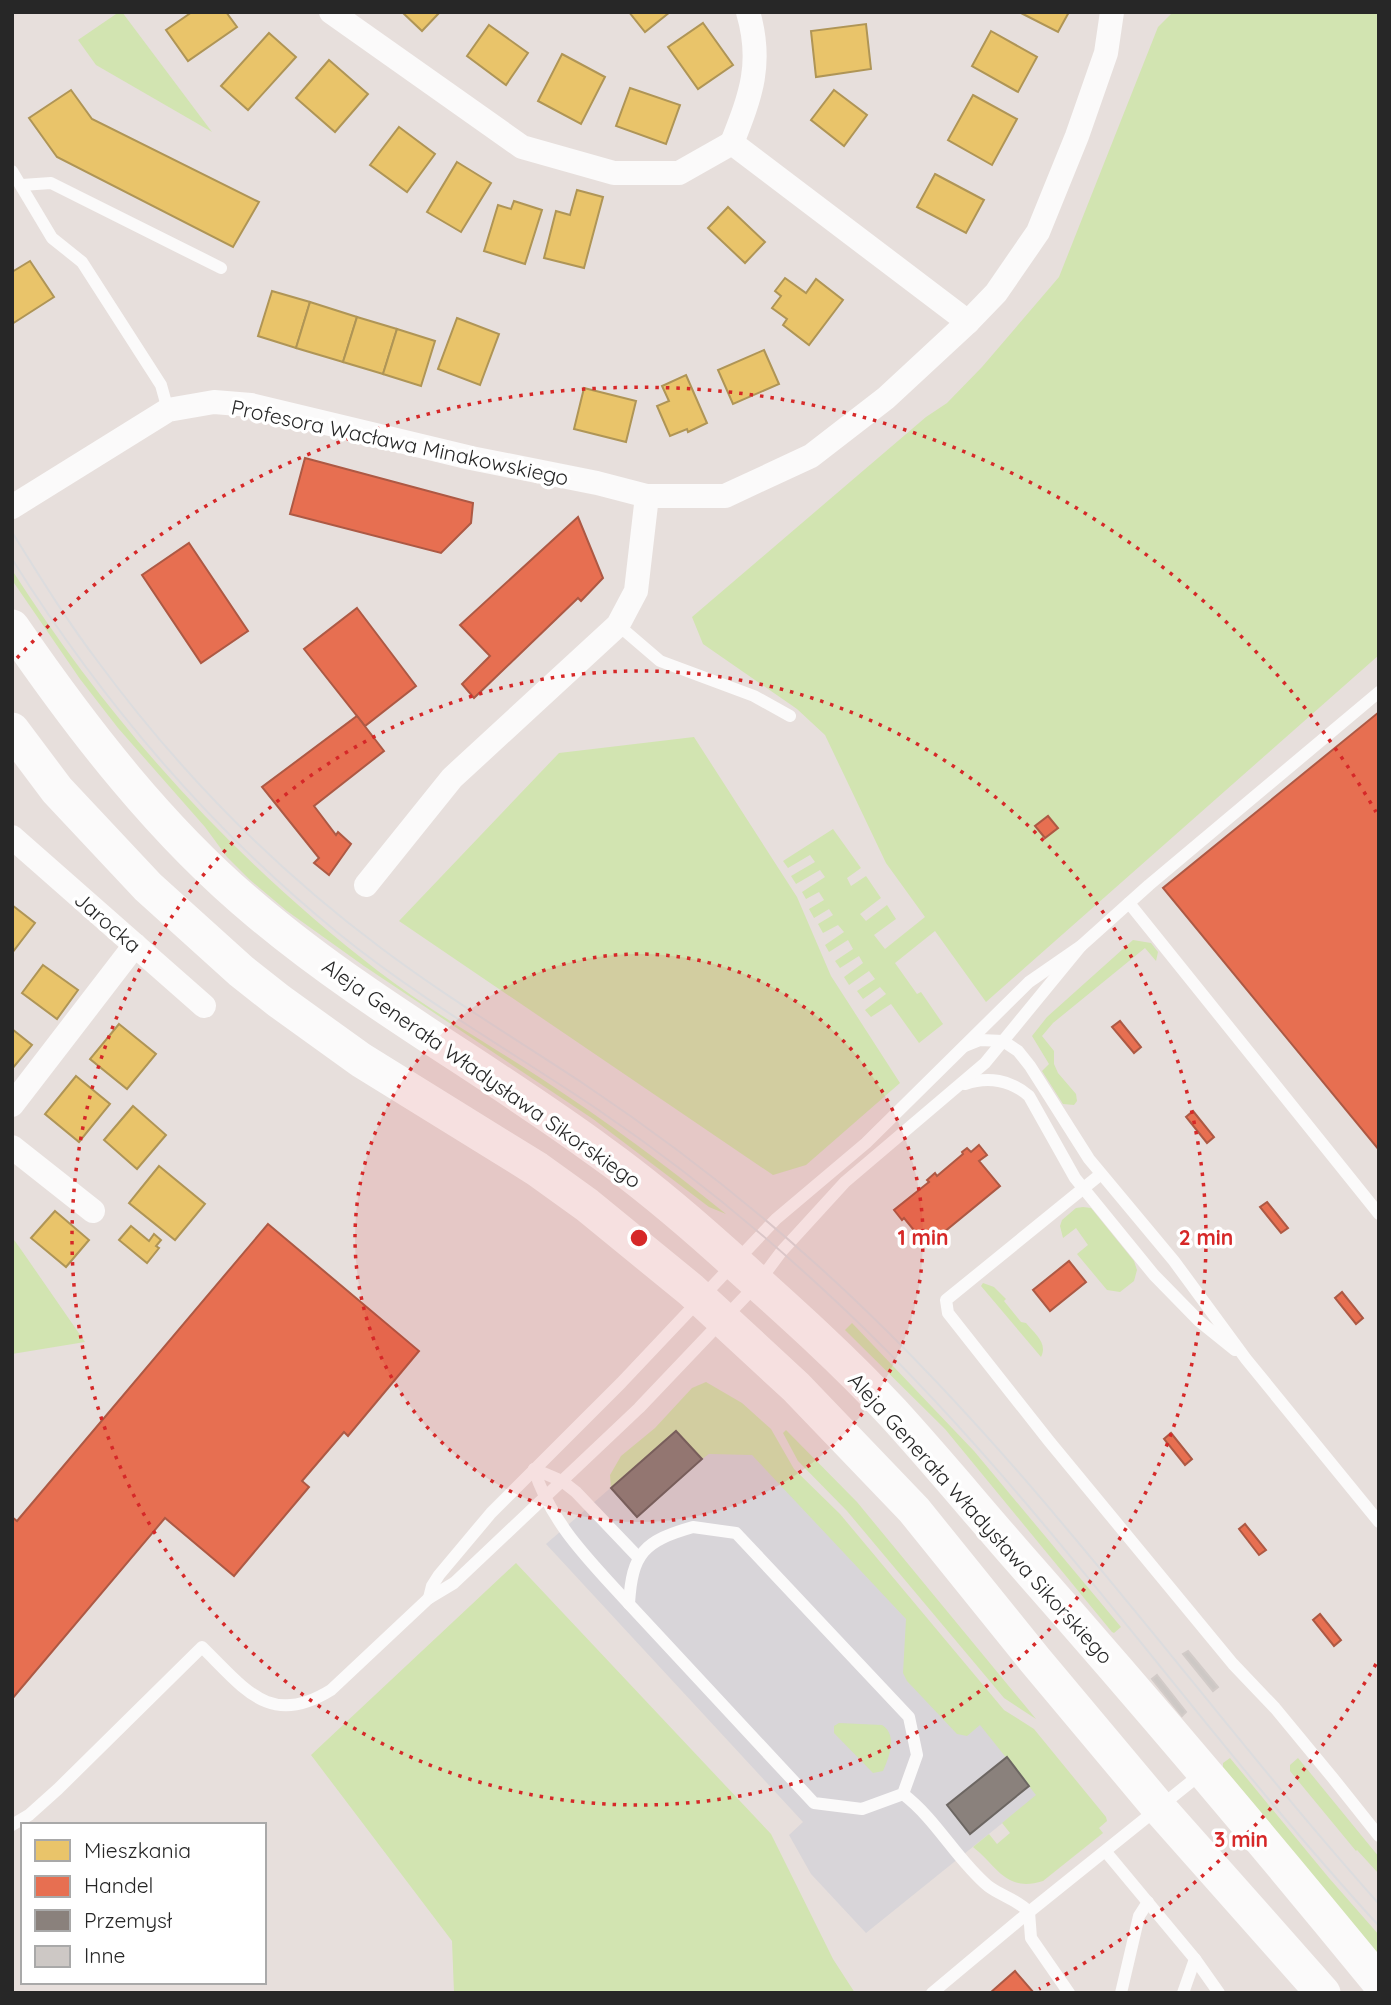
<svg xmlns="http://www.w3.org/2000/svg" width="1391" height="2005" font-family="Quicksand,sans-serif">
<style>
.industrial{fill:#d8d5d9}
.green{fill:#d2e4b1}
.homes{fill:#e9c46a;stroke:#af9556;stroke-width:2}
.shops{fill:#e76f51;stroke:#ad5944;stroke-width:2}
.industry{fill:#8a817c;stroke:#6c6662;stroke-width:2}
.building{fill:#cdc8c5;stroke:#d2cbc8;stroke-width:2}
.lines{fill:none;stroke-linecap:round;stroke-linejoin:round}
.lane{stroke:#fbfafa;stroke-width:12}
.street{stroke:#fbfafa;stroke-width:24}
.secondary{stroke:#fbfafa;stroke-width:35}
.tram{stroke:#dcdcde;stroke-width:2}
.ring{fill:none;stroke:#d62828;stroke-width:3.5;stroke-dasharray:3.5 7}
.labels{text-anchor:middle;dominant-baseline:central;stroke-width:7;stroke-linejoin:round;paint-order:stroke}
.street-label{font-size:21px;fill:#272727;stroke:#fff}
.centre{fill:#d62828;stroke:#fff;stroke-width:3.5}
.ring-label{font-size:21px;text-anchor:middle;font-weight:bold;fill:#d62828;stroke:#fff;stroke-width:7;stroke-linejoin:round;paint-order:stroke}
</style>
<rect width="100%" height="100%" fill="#e7dfdc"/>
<path class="industrial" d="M706,1401L1056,1780L866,1933L811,1874L789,1835L803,1822L546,1544L676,1431Z"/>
<g class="green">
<path d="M119,12H122L212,132L96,65L78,40Z"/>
<path d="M1173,12H1379V655L986,1002L935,931L895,963L917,994L921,992L943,1024L919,1043L891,1004L871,1017L865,1010L886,994L880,987L863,999L857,991L875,979L869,971L849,985L844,977L863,963L859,956L840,968L835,961L853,949L848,940L829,952L825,945L844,932L838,925L823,933L818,924L833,915L829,909L814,918L809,909L824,900L819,892L806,899L802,892L825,877L820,870L796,884L791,876L815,862L810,855L788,868L783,861L833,829L861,868L847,878L851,886L866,876L881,898L860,914L866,921L887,905L896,919L874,935L885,949L925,917L886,863L825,735L797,709L703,644L692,617L926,417L947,403L982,367L1059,277L1158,27Z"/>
<path d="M12,570C111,725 233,859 378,971C430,1011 487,1043 542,1079C606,1121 667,1166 726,1214L709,1207L593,1119L364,966L287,911L249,879L227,857L205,827L118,728L80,679L12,580Z"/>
<path d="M694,737L797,897L831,976L900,1083L806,1165L773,1175L399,921L559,753Z"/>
<path d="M1133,940L1151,943L1158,952L1156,961L1145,948L1053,1023L1042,1036L1054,1051V1064L1058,1073L1076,1094L1077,1101L1074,1105L1063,1104L1042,1071L1049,1064L1032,1036L1047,1017Z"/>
<path d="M1083,1207L1091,1208L1134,1261L1137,1270L1134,1281L1120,1292L1107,1290L1077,1254L1088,1245L1076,1228L1063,1238L1060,1226L1062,1220L1076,1208Z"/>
<path d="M12,1237L22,1251L85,1342L12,1354Z"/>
<path d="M983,1283L994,1287L1006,1299L1004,1301L1021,1322L1026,1323C1035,1334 1048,1343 1041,1357L981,1286Z"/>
<path d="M852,1323L974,1451L1121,1627L1114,1633L1112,1632L945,1429L845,1330Z"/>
<path d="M706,1382L742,1403L771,1429L794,1469L840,1514L1004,1710L1034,1729L1106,1817L1107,1821L1099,1828L1103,1833L1043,1881C1006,1893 997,1866 973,1847L989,1834L997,1844L1010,1833L1002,1823L1036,1795L980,1725L967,1736L957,1734L907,1681L903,1673L906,1619L752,1455L709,1454L702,1459L676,1431L611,1488L610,1475L621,1456L655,1428L692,1388Z"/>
<path d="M786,1430L857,1502L1036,1719L1004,1698L847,1511L798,1461L783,1433Z"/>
<path d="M516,1563L771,1834L833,1959L855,1993H454L452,1941L311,1755Z"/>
<path d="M839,1723L882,1725C898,1735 889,1757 883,1771L873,1773L834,1733V1726Z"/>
<path d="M1230,1758L1329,1878L1379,1935V1955L1223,1767V1763Z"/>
<path d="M1298,1758L1379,1857V1874L1357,1850L1356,1851L1290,1771V1765Z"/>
</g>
<g class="homes">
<path d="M192,12H226L237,27L188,61L166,30Z"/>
<path d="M402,12H440L422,31Z"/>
<path d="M629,12H670L645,32Z"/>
<path d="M1019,12H1069L1058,32Z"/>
<path d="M703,23L733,65L698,89L668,47Z"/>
<path d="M866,24L871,69L816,77L811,31Z"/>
<path d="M489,25L528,53L506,85L467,56Z"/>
<path d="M991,31L1037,57L1018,92L972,66Z"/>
<path d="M269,33L296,57L248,110L221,86Z"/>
<path d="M562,54L605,77L581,124L538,101Z"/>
<path d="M329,60L368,94L335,132L296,98Z"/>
<path d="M630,88L680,105L666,144L616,126Z"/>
<path d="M71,90L92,119L259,202L233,247L57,157L29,118Z"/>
<path d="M834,90L867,115L844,146L811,120Z"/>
<path d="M973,95L1017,119L992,165L948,140Z"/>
<path d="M399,127L435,154L407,192L370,165Z"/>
<path d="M457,162L491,183L461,232L427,212Z"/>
<path d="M935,174L984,200L966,233L917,207Z"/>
<path d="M577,190L603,197L584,268L544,258L556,211L570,215Z"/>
<path d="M514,201L542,210L525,264L484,251L498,205L511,209Z"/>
<path d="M728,207L765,242L745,263L708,228Z"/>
<path d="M30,261L54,297L12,324V272Z"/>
<path d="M785,278L806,293L816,279L843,300L809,345L783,325L787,319L772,308L781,296L775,291Z"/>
<path d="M272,291L310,302L296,348L258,336Z"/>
<path d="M310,302L357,317L343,362L296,348Z"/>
<path d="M357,317L397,329L383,374L343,362Z"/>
<path d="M457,318L499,334L480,385L438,369Z"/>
<path d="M397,329L435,341L421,386L383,374Z"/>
<path d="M764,350L779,384L733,404L718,370Z"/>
<path d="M686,375L707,423L688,432L687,429L670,436L657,406L669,401L662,386Z"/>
<path d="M584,388L636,401L626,442L574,429Z"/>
<path d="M12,905L35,923L12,953Z"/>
<path d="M43,965L78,990L57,1019L22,993Z"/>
<path d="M119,1024L156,1054L127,1089L90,1059Z"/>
<path d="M12,1029L32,1045L12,1069Z"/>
<path d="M76,1076L110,1104L79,1142L45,1114Z"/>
<path d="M133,1106L166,1135L137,1169L104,1140Z"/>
<path d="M159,1166L205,1204L175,1240L129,1203Z"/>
<path d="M55,1211L89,1240L66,1267L31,1238Z"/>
<path d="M131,1226L149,1241L154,1234L161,1240L156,1246L159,1248L147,1263L119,1240Z"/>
</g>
<g class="shops">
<path d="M305,458L473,503L471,523L441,553L290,514Z"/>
<path d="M578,517L603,578L581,601L578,598L474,698L462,684L490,656L460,625Z"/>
<path d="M189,543L248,631L201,663L142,575Z"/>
<path d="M357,608L416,686L365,726L304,649Z"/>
<path d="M1379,712V1150L1163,888Z"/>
<path d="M357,716L384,751L314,806L336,835L338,832L351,844L329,875L314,863L319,858L262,787Z"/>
<path d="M1048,816L1058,828L1045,838L1035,826Z"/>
<path d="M1120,1021L1141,1047L1134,1053L1112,1027Z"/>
<path d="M1193,1111L1214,1137L1207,1143L1186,1117Z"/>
<path d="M979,1145L987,1155L979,1161L1000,1186L927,1246L904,1218L902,1220L894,1210L929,1182L927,1180L935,1173L937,1176L963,1154L962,1152L967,1148L971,1152Z"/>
<path d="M1267,1202L1288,1228L1281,1233L1260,1207Z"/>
<path d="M268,1224L419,1351L348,1436L344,1432L302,1481L309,1487L234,1576L165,1518L12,1699V1517L17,1521Z"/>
<path d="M1069,1261L1086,1282L1050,1311L1033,1290Z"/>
<path d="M1342,1292L1363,1318L1356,1324L1335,1298Z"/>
<path d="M1171,1433L1192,1459L1185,1465L1164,1439Z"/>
<path d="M1245,1524L1266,1550L1259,1555L1239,1529Z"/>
<path d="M1320,1614L1341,1640L1334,1646L1313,1620Z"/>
<path d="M1015,1971L1034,1993H990Z"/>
</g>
<g class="industry">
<path d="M676,1431L702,1459L637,1517L611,1488Z"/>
<path d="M1007,1757L1029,1786L970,1834L947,1805Z"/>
</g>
<g class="building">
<path d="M1188,1651L1218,1687L1213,1691L1183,1654Z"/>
<path d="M1157,1675L1186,1712L1182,1716L1152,1679Z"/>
</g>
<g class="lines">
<g class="lane">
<path d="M12,171L52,238L82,262L161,385L168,410"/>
<path d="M22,185L51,183L221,268"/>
<path d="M618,625L660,661L754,696L790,716"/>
<path d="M1129,903L1379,1214"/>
<path d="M965,1046L980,1040L1003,1041L1018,1051L1030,1066L1089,1159L1174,1261L1246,1359L1379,1522"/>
<path d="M965,1084C988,1076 1011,1080 1029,1096L1075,1178L1154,1275L1199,1321L1235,1350"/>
<path d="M1101,1174L946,1300L948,1313L1049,1441L1233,1664L1275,1708L1332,1777L1379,1836"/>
<path d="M534,1469C551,1524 591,1562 629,1604"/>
<path d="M534,1469L562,1481L576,1492L638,1557"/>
<path d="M693,1527L736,1533L909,1717L917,1755L903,1794L862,1809L814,1803L629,1604C632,1553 644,1541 693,1527Z"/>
<path d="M429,1598L432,1586L439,1575L491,1513L621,1383L776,1219L866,1143L1029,982L1081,946L1149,885L1379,692"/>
<path d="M903,1794C937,1820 956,1859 988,1886C1001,1896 1017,1899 1029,1912L1202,1773"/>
<path d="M12,1825L29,1815L58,1789L202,1647C245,1689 270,1728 331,1690L429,1598L454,1583L639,1408L758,1283L781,1252L845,1182L985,1063L1081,946"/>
<path d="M1106,1852L1195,1959L1219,1993"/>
<path d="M932,1993L1029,1912L1031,1938L1069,1993"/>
<path d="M1121,1993L1139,1916L1148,1902"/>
<path d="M1183,1993L1195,1959"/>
</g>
<g class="street">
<path d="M331,12L522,147L614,173H679L732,143L968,322"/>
<path d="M732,143C751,95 763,63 748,12"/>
<path d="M12,507L168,410L214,402L251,405L471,458L597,483L647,496"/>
<path d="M12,837L204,1006"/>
<path d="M366,885L452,778L618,625L636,591L647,496H725L811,456L886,398L968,322L996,293L1038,232L1077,136L1106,53L1112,12"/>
<path d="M12,1105L135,945"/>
<path d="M12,1147L93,1211"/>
</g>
<g class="secondary">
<path d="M12,627C83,730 162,833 259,913C366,1003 490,1070 602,1153C644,1183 684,1217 722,1251C780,1303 839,1355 892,1412C936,1460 977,1510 1020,1559C1142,1697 1262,1839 1379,1982"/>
<path d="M12,730L57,790L148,887L241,971L279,1001L361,1060L537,1169L587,1205L691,1290L796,1387L914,1510L1035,1660L1159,1808L1323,1993"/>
</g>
<g class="tram">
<path d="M12,532C40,577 67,621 99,663C178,770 274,868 381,948C446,997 516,1039 584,1084C666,1139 744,1199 816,1264C1028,1454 1190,1692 1379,1904"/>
<path d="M12,559C101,700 209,828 338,933C419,999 511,1051 597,1109C678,1164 755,1226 826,1292C1033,1483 1189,1719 1379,1926"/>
</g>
</g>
<circle cx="639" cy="1238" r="284" fill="#d62828" fill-opacity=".12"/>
<g class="ring">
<circle cx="639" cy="1238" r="284"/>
<circle cx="639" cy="1238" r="567"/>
<path d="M1376 1664A851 851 0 0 1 1039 1989M17 658A851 851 0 0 1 1376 812"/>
</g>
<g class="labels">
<g class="street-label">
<text transform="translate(400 442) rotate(12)">Profesora Wacława Minakowskiego</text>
<text transform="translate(108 922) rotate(41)">Jarocka</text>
<text transform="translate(482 1073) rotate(35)">Aleja Generała Władysława Sikorskiego</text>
<text transform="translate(981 1518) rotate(48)">Aleja Generała Władysława Sikorskiego</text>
</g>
</g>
<circle cx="639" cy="1238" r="10" class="centre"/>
<g class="ring-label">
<text x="923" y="1245">1 min</text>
<text x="1206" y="1245">2 min</text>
<text x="1241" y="1847">3 min</text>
</g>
<rect width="1391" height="2005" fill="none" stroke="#272727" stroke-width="28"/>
<rect x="21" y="1823" width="245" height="161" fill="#ffffff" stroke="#a9a9a9" stroke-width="2"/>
<rect x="35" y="1840" width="35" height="21" fill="#e9c46a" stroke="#a9a9a9" stroke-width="2"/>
<text x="84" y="1858" font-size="21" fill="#272727">Mieszkania</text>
<rect x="35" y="1876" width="35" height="21" fill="#e76f51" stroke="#a9a9a9" stroke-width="2"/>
<text x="84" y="1893" font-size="21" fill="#272727">Handel</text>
<rect x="35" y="1910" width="35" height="21" fill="#8a817c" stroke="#a9a9a9" stroke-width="2"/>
<text x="84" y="1928" font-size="21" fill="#272727">Przemysł</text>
<rect x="35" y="1946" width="35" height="21" fill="#cdc8c5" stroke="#a9a9a9" stroke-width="2"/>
<text x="84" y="1963" font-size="21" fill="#272727">Inne</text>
</svg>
